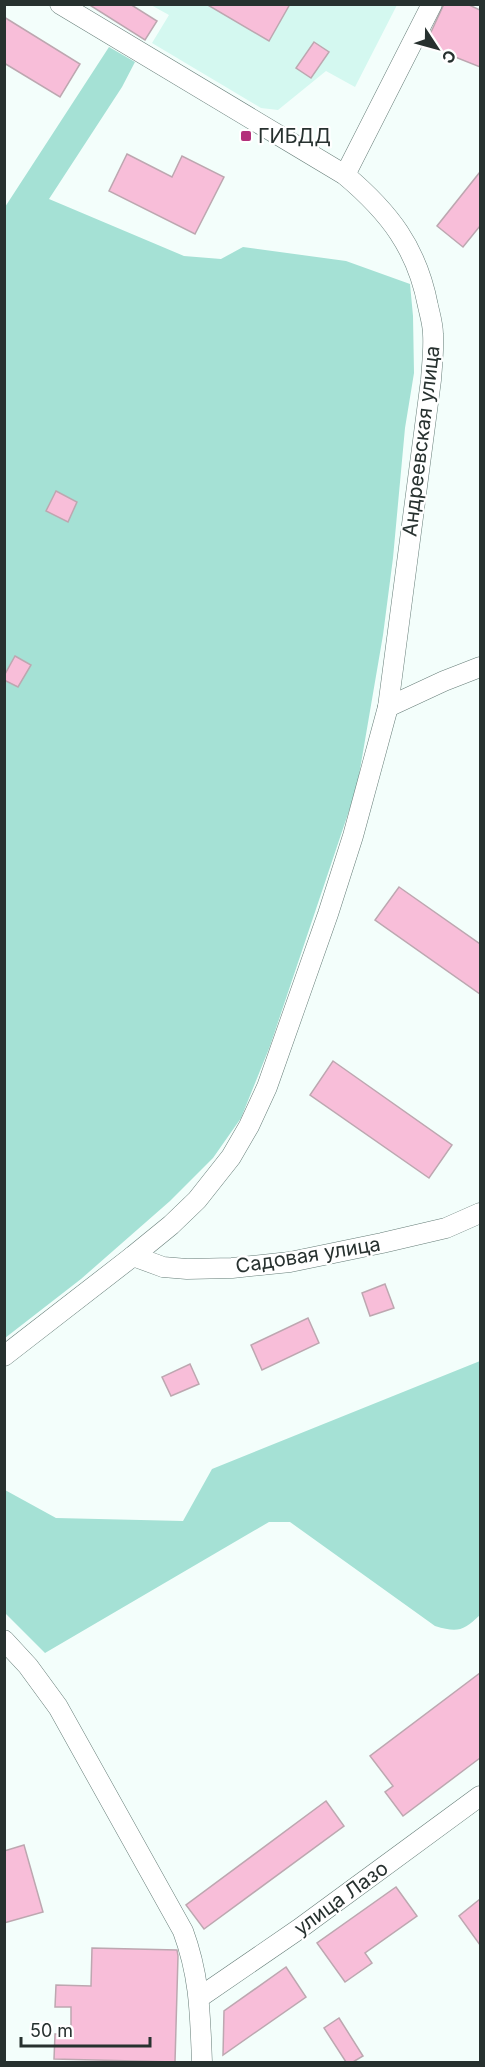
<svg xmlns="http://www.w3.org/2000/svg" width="485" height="2067" font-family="Inter,sans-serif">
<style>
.built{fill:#d4f8f0}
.green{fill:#a5e1d5}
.building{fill:#f8bed9;stroke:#bda7b0;stroke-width:1.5}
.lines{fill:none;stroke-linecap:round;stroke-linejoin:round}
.street-casing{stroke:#667d78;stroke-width:21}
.street{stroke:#fff;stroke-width:20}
.poi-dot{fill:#b3317b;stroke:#fff;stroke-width:2}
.labels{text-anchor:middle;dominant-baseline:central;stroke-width:4.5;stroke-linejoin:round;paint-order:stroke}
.poi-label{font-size:20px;fill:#27312f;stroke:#fff;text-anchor:start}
.street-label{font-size:20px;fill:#27312f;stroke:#fff}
</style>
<rect width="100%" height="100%" fill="#f3fefb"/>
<path class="built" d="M151,5H397L355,87L326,71L278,110L261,108L152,43L169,15Z"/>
<g class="green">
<path d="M109,47L135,62L122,87L49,199L184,256L221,259L243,247L346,261L410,284L413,316L414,373L405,428L393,558L383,635L357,787L270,1046L241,1118L213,1158L170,1201L81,1279L5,1338V207Z"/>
<path d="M480,1361V1615C463,1631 458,1633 435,1626L290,1522H269L45,1653L5,1613V1490L56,1518L183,1521L212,1469Z"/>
</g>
<g class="building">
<path d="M88,4H130L157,21L145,40Z"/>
<path d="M206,4H290L269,41Z"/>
<path d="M444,4H467L480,10V67L425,45Z"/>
<path d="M4,17L80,64L60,97L4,63Z"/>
<path d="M314,42L329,52L311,78L296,68Z"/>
<path d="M127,154L172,177L182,156L224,177L195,234L109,191Z"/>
<path d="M480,172V226L463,247L437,226Z"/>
<path d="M56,491L77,502L68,522L46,511Z"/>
<path d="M15,656L31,665L18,687L4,680V676Z"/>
<path d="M399,887L480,944V994L375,920Z"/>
<path d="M333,1061L452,1145L429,1178L310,1095Z"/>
<path d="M385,1284L394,1308L370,1316L362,1293Z"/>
<path d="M308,1318L319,1343L262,1370L251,1345Z"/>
<path d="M190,1364L199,1384L171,1396L162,1377Z"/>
<path d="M480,1673V1758L403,1816L385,1792L393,1786L370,1756Z"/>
<path d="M326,1801L344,1826L204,1929L186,1905Z"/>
<path d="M24,1845L43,1912L4,1923V1851Z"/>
<path d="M396,1887L417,1916L365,1953L372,1963L345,1982L317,1943Z"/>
<path d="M480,1899V1945L459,1916Z"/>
<path d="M92,1948L177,1950L178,1956L175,2062L54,2059L55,2034H71V2007H55L56,1985L91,1986Z"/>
<path d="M286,1967L306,1997L223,2055L224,2011Z"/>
<path d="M339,2018L363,2056L353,2062H346L324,2028Z"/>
</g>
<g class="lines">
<defs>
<g id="street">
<path d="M345,175L432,4"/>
<path d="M388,707L444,681L480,667"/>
<path d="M133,1256L163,1267L187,1269L232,1268L290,1262L382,1243L446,1228L480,1213"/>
<path d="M4,1356L133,1256L171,1225L197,1200L231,1157L249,1126L267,1087L328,914L353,836L388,707L431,380C432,365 434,349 433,334C433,325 430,315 428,306C417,248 389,212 345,175L60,4"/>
<path d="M4,1640L28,1666L58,1707L183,1931C200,1977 200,2014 202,2062"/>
<path d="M200,1997L299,1929L480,1796"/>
</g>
</defs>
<use href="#street" class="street-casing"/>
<use href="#street" class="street"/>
</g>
<rect class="poi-dot" x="240" y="130" width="12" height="12" rx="3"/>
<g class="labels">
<g class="poi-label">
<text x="258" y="136">ГИБДД</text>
</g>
<g class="street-label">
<text transform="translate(421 441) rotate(-83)">Андреевская улица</text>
<text transform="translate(308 1255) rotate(-9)">Садовая улица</text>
<text transform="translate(341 1898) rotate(-36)">улица Лазо</text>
</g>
</g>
<rect width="485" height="2067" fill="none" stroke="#27312f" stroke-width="12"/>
<g transform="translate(437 48) rotate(126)" stroke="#ffffff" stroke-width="4.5" paint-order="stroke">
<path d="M0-4.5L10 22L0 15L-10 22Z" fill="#27312f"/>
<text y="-9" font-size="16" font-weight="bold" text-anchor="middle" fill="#27312f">С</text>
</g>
<path d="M21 2037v9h129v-9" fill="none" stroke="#27312f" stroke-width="3"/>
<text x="30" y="2037" font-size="18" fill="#27312f" stroke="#ffffff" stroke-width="4.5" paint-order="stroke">50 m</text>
</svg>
